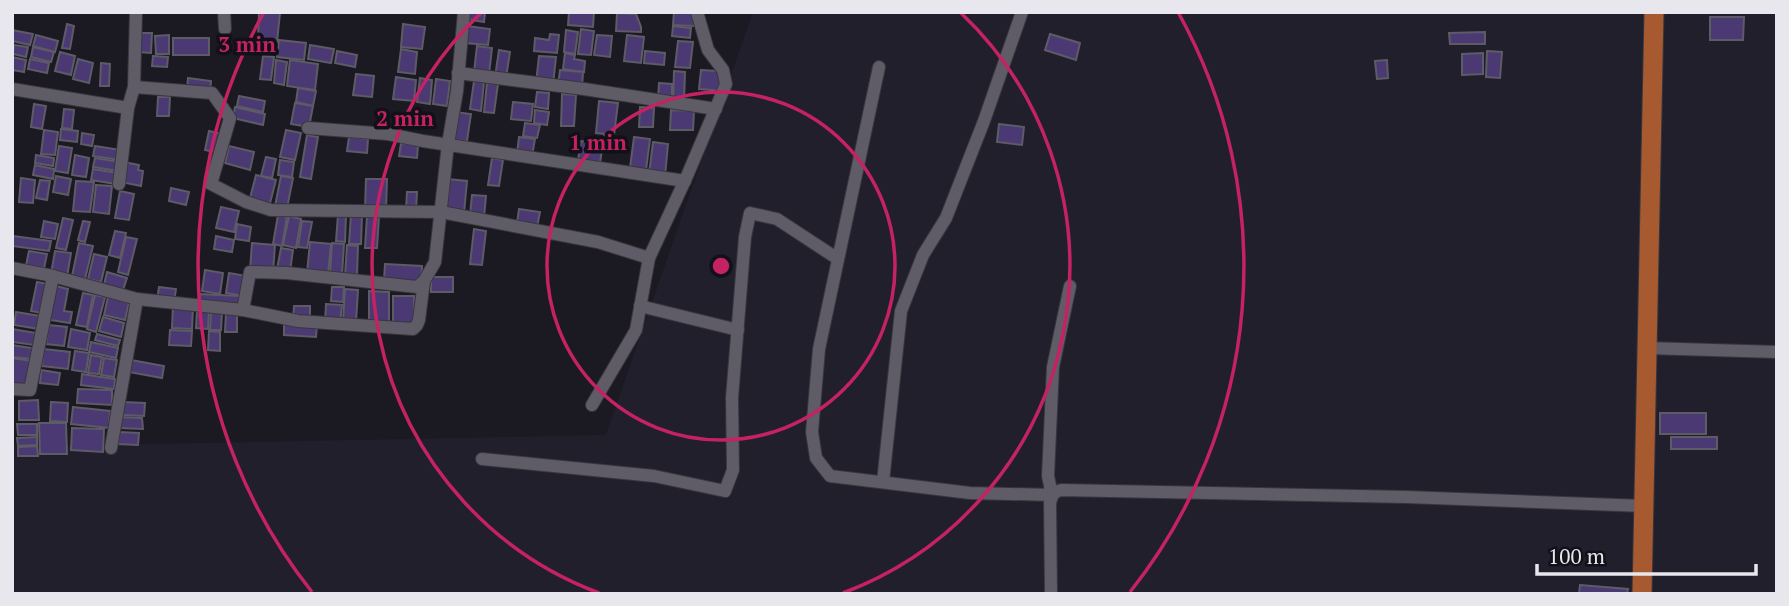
<svg xmlns="http://www.w3.org/2000/svg" width="1789" height="606" font-family="'PT Serif',serif">
<style>
.built{fill:#221f2d}
.building{fill:#4b3974;stroke:#5d5b65;stroke-width:2}
.lines{fill:none;stroke-linecap:round;stroke-linejoin:round}
.street-casing{stroke:#38373d;stroke-width:14}
.primary-casing{stroke:#38373d;stroke-width:21}
.street{stroke:#5f5c67;stroke-width:12}
.primary{stroke:#a75a2f;stroke-width:19}
.ring{fill:none;stroke:#c42262;stroke-width:3.5}
.centre{fill:#c42262;stroke:#121119;stroke-width:3.5}
.ring-label{font-size:21px;text-anchor:middle;font-weight:bold;fill:#c42262;stroke:#121119;stroke-width:7;stroke-linejoin:round;paint-order:stroke}
</style>
<rect width="100%" height="100%" fill="#1b1a22"/>
<path class="built" d="M753,12H1777V594H12V445L51,446L606,435Z"/>
<g class="building">
<path d="M259,12L280,13L277,42L258,38Z"/>
<path d="M467,12H485L484,22L466,19Z"/>
<path d="M569,12H594L593,27L568,25Z"/>
<path d="M674,12H694L696,17L694,26L673,25Z"/>
<path d="M617,13L636,14L641,27V32L616,31Z"/>
<path d="M1710,17H1744L1743,40H1710Z"/>
<path d="M67,24L74,26L70,49L62,48Z"/>
<path d="M403,24L425,27L422,49L401,47Z"/>
<path d="M467,26L490,29L488,45L465,43Z"/>
<path d="M673,26L691,28L690,38L672,36Z"/>
<path d="M581,29L594,31L591,55L578,54Z"/>
<path d="M12,30L33,34L30,45L12,41Z"/>
<path d="M566,30L578,32L575,54L564,52Z"/>
<path d="M1485,32V44H1450L1449,33Z"/>
<path d="M139,33H152L151,53L138,52Z"/>
<path d="M550,34L559,35L557,53L534,51L535,38L549,40Z"/>
<path d="M1050,34L1080,43L1076,60L1045,50Z"/>
<path d="M36,35L58,41L55,52L33,46Z"/>
<path d="M169,35V54H156L155,36Z"/>
<path d="M597,35L612,36L610,57L594,55Z"/>
<path d="M627,35L644,37L641,63L624,61Z"/>
<rect x="173" y="38" width="36" height="17"/>
<path d="M279,40L306,43L304,60L277,57Z"/>
<path d="M678,41L693,42L690,68L675,67Z"/>
<path d="M14,45L28,47L26,57L13,54Z"/>
<path d="M310,45L334,49L331,63L308,59Z"/>
<path d="M477,46L492,48L489,74L474,72Z"/>
<path d="M33,47L54,52L51,62L31,57Z"/>
<path d="M401,49L417,52L415,74L398,72Z"/>
<path d="M499,50L510,52L506,78L495,77Z"/>
<path d="M337,51L357,55L355,67L335,63Z"/>
<path d="M645,51L665,53L664,65L644,63Z"/>
<path d="M1487,51L1502,52L1500,78L1486,77Z"/>
<path d="M60,52L75,56L71,75L55,71Z"/>
<path d="M565,53L575,55L574,59L585,61L584,72L563,69Z"/>
<path d="M1483,53V74L1462,75V54Z"/>
<path d="M153,56L168,57L167,67L152,66Z"/>
<path d="M263,56L274,57L271,80L260,79Z"/>
<path d="M539,56L556,57L553,85L536,83Z"/>
<path d="M12,57L26,60L24,72L12,70Z"/>
<path d="M30,59L49,63L47,73L28,69Z"/>
<path d="M78,59L93,63L89,83L73,79Z"/>
<path d="M276,60L287,62L284,85L274,83Z"/>
<path d="M290,60L318,64L315,90L287,86Z"/>
<path d="M1387,60L1388,78L1377,79L1375,61Z"/>
<path d="M101,63L110,64L109,86H100Z"/>
<path d="M560,70L583,72L582,88L558,85Z"/>
<path d="M701,70L718,71L723,91L699,89Z"/>
<path d="M674,71L685,72L684,102H673Z"/>
<path d="M356,74L374,76L372,97L353,95Z"/>
<path d="M396,77L416,80L414,101L393,99Z"/>
<path d="M188,78L211,81L210,92L187,89Z"/>
<path d="M420,78L432,80L430,104L417,102Z"/>
<path d="M436,79L450,81L447,106L433,104Z"/>
<path d="M474,81L484,82L481,111L470,109Z"/>
<path d="M487,83L498,84L494,113L484,112Z"/>
<path d="M659,83L672,84V100L658,99Z"/>
<path d="M298,88L316,91L313,106L296,102Z"/>
<path d="M537,92L549,93L548,109L535,107Z"/>
<path d="M562,94L576,95L574,126H561Z"/>
<path d="M239,96L265,101L263,112L237,106Z"/>
<path d="M158,97H170L169,116H157Z"/>
<path d="M599,101L618,103L614,135L596,133Z"/>
<path d="M513,102L533,104L531,121L511,119Z"/>
<path d="M295,103L313,106L309,127L291,124Z"/>
<path d="M34,104L46,106L42,129L31,127Z"/>
<path d="M235,107L265,114L263,125L233,118Z"/>
<path d="M640,107L654,108L653,127H639Z"/>
<path d="M64,109L74,110L72,129L62,128Z"/>
<path d="M535,110L549,112L547,125L534,123Z"/>
<path d="M671,110L694,111L693,130H670Z"/>
<path d="M455,112L471,114L467,141L452,140Z"/>
<path d="M525,123L540,125L537,138L523,136Z"/>
<path d="M999,124L1024,127L1022,145L997,142Z"/>
<path d="M61,129L78,131L77,142L60,140Z"/>
<path d="M44,130L58,132L55,155L41,154Z"/>
<path d="M286,130L301,133L295,160L280,157Z"/>
<path d="M209,131L223,134L219,153L205,150Z"/>
<path d="M82,133L94,135L92,146L81,144Z"/>
<path d="M307,135L318,137L311,179L300,177Z"/>
<path d="M349,137L368,139L367,153L347,151Z"/>
<path d="M519,137L535,139L532,156L517,153Z"/>
<path d="M634,137L650,139L646,170L630,168Z"/>
<path d="M581,141L590,142V148L602,150L600,163L578,160Z"/>
<path d="M653,142L668,144L665,176L649,174Z"/>
<path d="M401,143L418,145L417,158L399,156Z"/>
<path d="M59,146L72,148L68,173L55,171Z"/>
<path d="M95,146L121,150L120,160L93,156Z"/>
<path d="M229,146L254,152L250,170L225,163Z"/>
<path d="M36,155L54,158L53,166L35,163Z"/>
<path d="M75,155L89,158L86,177L72,175Z"/>
<path d="M266,157L276,159L272,178L261,176Z"/>
<path d="M95,158L120,162L118,171L93,167Z"/>
<path d="M492,158L503,160L499,186L488,185Z"/>
<path d="M280,160L294,162L292,177L278,175Z"/>
<path d="M124,162L139,165L138,170L143,171L141,186L121,182Z"/>
<path d="M35,165L54,169L53,179L33,175Z"/>
<path d="M93,169L118,173L116,184L91,180Z"/>
<path d="M256,175L276,180L269,207L249,202Z"/>
<path d="M56,176L71,179L68,195L53,192Z"/>
<path d="M281,176L293,178L287,208L275,206Z"/>
<path d="M21,178L35,180L33,203L19,202Z"/>
<path d="M366,179H387L386,210L365,209Z"/>
<path d="M447,179L467,181L464,213L443,210Z"/>
<path d="M40,180L50,181L47,200L36,198Z"/>
<path d="M76,181L94,182L90,212L73,211Z"/>
<path d="M96,185L112,186L109,214L93,212Z"/>
<path d="M171,188L189,192L186,205L169,201Z"/>
<path d="M120,191L134,194L129,220L115,218Z"/>
<path d="M407,192H417L416,210L406,209Z"/>
<path d="M472,195L486,196L484,217L470,215Z"/>
<path d="M221,207L239,211L234,232L216,228Z"/>
<path d="M519,209L540,212L537,227L517,223Z"/>
<path d="M351,214L362,215L361,244H349Z"/>
<path d="M278,215L287,217L282,246L273,244Z"/>
<path d="M338,215H346L345,242L336,241Z"/>
<path d="M289,216L301,219L296,248L283,245Z"/>
<path d="M367,216L379,217L377,248H365Z"/>
<path d="M63,218L73,220L66,250L56,248Z"/>
<path d="M44,221L58,224L55,239L41,237Z"/>
<path d="M83,221L90,222L85,242L78,240Z"/>
<path d="M302,221L312,222L307,248L298,247Z"/>
<path d="M237,224L251,227L249,241L235,239Z"/>
<path d="M474,229L486,231L482,265L470,264Z"/>
<path d="M115,231L126,233L120,258L109,255Z"/>
<path d="M13,236L51,241L49,251L12,246Z"/>
<path d="M216,236L234,240L232,252L214,249Z"/>
<path d="M126,237L137,239L128,275L118,272Z"/>
<path d="M310,242L331,244L328,275L307,273Z"/>
<path d="M79,243L93,246L85,279L72,276Z"/>
<path d="M252,243L275,245L273,272L250,270Z"/>
<path d="M332,243L344,244L342,275L330,274Z"/>
<path d="M347,245L358,246L357,276H345Z"/>
<path d="M281,248L293,250L290,271L277,269Z"/>
<path d="M29,251L47,254L43,273L25,270Z"/>
<path d="M55,251L71,253L67,277L51,274Z"/>
<path d="M94,254L107,257L101,282L88,279Z"/>
<path d="M385,264L422,266L421,282L384,280Z"/>
<path d="M205,270L223,273L220,294L202,291Z"/>
<path d="M107,272L127,278L123,290L104,285Z"/>
<path d="M229,273L246,276L243,296L226,293Z"/>
<rect x="431" y="277" width="22" height="15"/>
<path d="M37,282L48,284L42,313L31,311Z"/>
<path d="M56,286L68,289L64,311L72,312L70,323L50,320Z"/>
<path d="M159,287L176,289L174,302L157,300Z"/>
<path d="M332,287H344L343,302L331,301Z"/>
<path d="M345,289L358,290L356,322L343,321Z"/>
<path d="M369,291L389,292V325H369Z"/>
<path d="M83,293L93,295L87,327L76,325Z"/>
<path d="M199,294L240,296V308L198,306Z"/>
<path d="M95,295L105,297L96,332L87,329Z"/>
<rect x="393" y="296" width="21" height="29"/>
<path d="M108,297L129,303L125,320L104,315Z"/>
<path d="M326,304L342,305L340,323L325,322Z"/>
<path d="M173,306L193,307L192,329L172,328Z"/>
<path d="M294,306H310V320H293Z"/>
<path d="M197,311H209L208,329L196,328Z"/>
<path d="M16,312L41,316L39,329L14,325Z"/>
<path d="M211,312H222L221,330H210Z"/>
<path d="M226,313H237V332H225Z"/>
<path d="M103,317L124,323L121,337L99,331Z"/>
<path d="M284,323L317,325L316,337L284,335Z"/>
<path d="M49,325L67,327L64,346L46,344Z"/>
<path d="M12,329L36,333L34,345L12,342Z"/>
<path d="M71,329L90,333L87,350L68,347Z"/>
<path d="M170,330L192,331L191,346L169,345Z"/>
<path d="M209,331L220,332V351L208,350Z"/>
<path d="M97,334L120,340L118,346L95,340Z"/>
<path d="M91,342L118,348L116,358L89,352Z"/>
<path d="M12,345L32,348L31,359L12,357Z"/>
<path d="M44,349L70,352L68,369L42,366Z"/>
<path d="M75,351L89,353L86,372L72,370Z"/>
<path d="M91,355L102,357L99,374L88,373Z"/>
<path d="M12,358L32,361L28,388L12,386Z"/>
<path d="M104,358L117,360L114,377L101,375Z"/>
<path d="M131,360L164,366L162,378L129,372Z"/>
<path d="M41,370L60,373L58,385L40,383Z"/>
<path d="M82,374L115,379L114,389L81,385Z"/>
<path d="M78,389L112,390V405L77,403Z"/>
<path d="M38,400L39,420H19V401Z"/>
<path d="M51,402L68,403L67,422L50,421Z"/>
<path d="M122,402L145,403L144,416L122,415Z"/>
<path d="M73,407L110,411L109,428L71,424Z"/>
<rect x="1660" y="413" width="46" height="21"/>
<path d="M119,417L142,418L143,429L119,428Z"/>
<path d="M39,423H66L67,454H40Z"/>
<path d="M17,424H37V435H18Z"/>
<path d="M72,428L104,429L103,452L71,450Z"/>
<path d="M119,432L139,433L138,445L118,444Z"/>
<path d="M37,437V445L18,446L17,438Z"/>
<rect x="1671" y="437" width="46" height="12"/>
<path d="M37,446L38,456H18V447Z"/>
<path d="M1580,585L1628,589L1627,594H1579Z"/>
</g>
<g class="lines">
<defs>
<g id="street">
<path d="M224,12L225,29"/>
<path d="M879,67L819,349L812,432L816,458L830,476L970,493L1052,495L1048,476L1053,367L1070,286"/>
<path d="M458,73L584,89L716,109"/>
<path d="M134,87L212,93L230,118L211,184L246,202L271,210L441,212L598,242L649,258L636,330L592,405"/>
<path d="M12,89L128,108"/>
<path d="M308,128L388,134L423,141L685,181"/>
<path d="M119,184L128,108L134,87L136,12"/>
<path d="M649,258L687,176L726,84L723,70L708,50L697,12"/>
<path d="M12,268L53,276L137,299L243,310L298,321L413,329L417,325L419,320L424,281L435,262L448,144L457,91L464,12"/>
<path d="M640,306L738,330"/>
<path d="M243,310L250,272L287,273L417,287L424,281"/>
<path d="M1647,348L1777,352"/>
<path d="M12,389L30,390L53,276"/>
<path d="M111,448L137,299"/>
<path d="M482,459L654,476L725,491L733,470L732,398L745,237L750,213L777,219L838,259"/>
<path d="M883,482L901,311L923,255L946,218L984,121L1022,12"/>
<path d="M1051,594L1050,503C1052,496 1053,492 1061,490L1407,497L1644,506"/>
</g>
<path id="primary" d="M1642,594L1654,12"/>
</defs>
<use href="#street" class="street-casing"/>
<use href="#primary" class="primary-casing"/>
<use href="#street" class="street"/>
<use href="#primary" class="primary"/>
</g>
<g class="ring">
<circle cx="721" cy="266" r="174"/>
<path d="M599 593A349 349 0 0 1 481 13M961 13A349 349 0 0 1 843 593"/>
<path d="M312 592A523 523 0 0 1 264 12M1178 12A523 523 0 0 1 1130 592"/>
</g>
<circle cx="721" cy="266" r="10" class="centre"/>
<g class="ring-label">
<text x="247" y="52">3 min</text>
<text x="405" y="126">2 min</text>
<text x="598" y="150">1 min</text>
</g>
<rect width="1789" height="606" fill="none" stroke="#e8e7ed" stroke-width="28"/>
<path d="M1537 564v10h219v-10" fill="none" stroke="#e8e7ed" stroke-width="3.5"/>
<text x="1548" y="564" font-size="21" fill="#e8e7ed" stroke="#121119" stroke-width="5" paint-order="stroke">100 m</text>
</svg>
